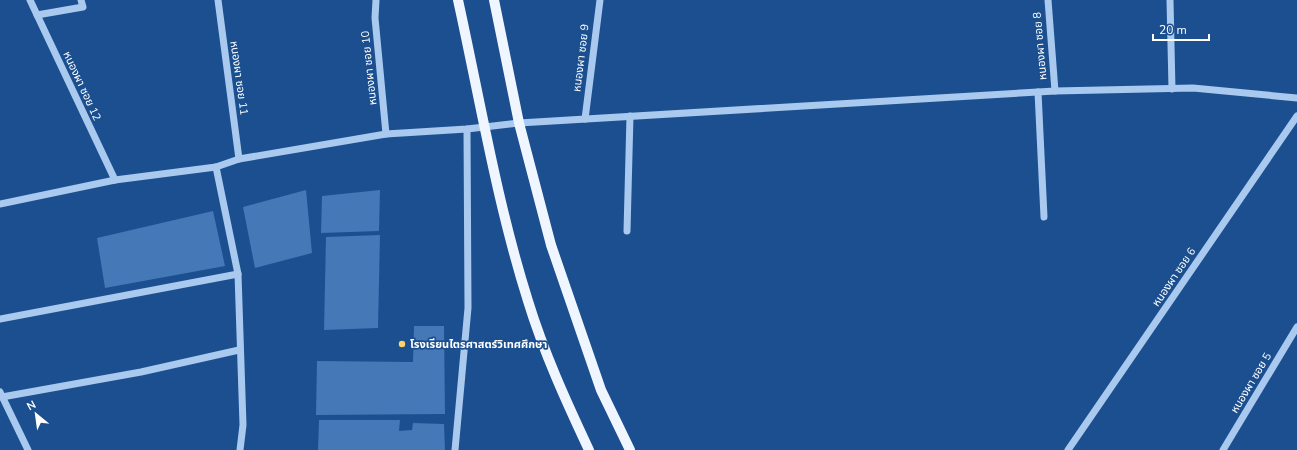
<svg xmlns="http://www.w3.org/2000/svg" width="1297" height="450" font-family="'Nunito Sans','Noto Sans Thai',sans-serif">
<style>
.building{fill:#4478b7}
.lines{fill:none;stroke-linecap:round;stroke-linejoin:round}
.minor{stroke:#a9c9ee;stroke-width:7}
.major{stroke:#f0f6ff;stroke-width:10}
.poi-dot{fill:#ffd166;stroke:#1b4f8f;stroke-width:1.5}
.labels{text-anchor:middle;dominant-baseline:central;stroke-width:3.5;stroke-linejoin:round;paint-order:stroke}
.street-label{font-size:11px;fill:#fff;stroke:#1b4f8f}
.poi-label{font-size:11px;font-weight:bold;fill:#fff;stroke:#1b4f8f;text-anchor:start}
</style>
<rect width="100%" height="100%" fill="#1b4f8f"/>
<g class="building">
<path d="M306,190L312,253L255,268L243,207Z"/>
<path d="M380,190L379,231L321,233L322,196Z"/>
<path d="M213,211L225,266L105,288L97,238Z"/>
<path d="M380,235L378,328L324,330L326,237Z"/>
<path d="M414,326H444L445,414L316,415L317,361L413,362Z"/>
<path d="M319,420H400L399,431L412,430L413,423L444,424L445,450H318Z"/>
</g>
<g class="lines">
<g class="minor">
<path d="M30,0L115,180"/>
<path d="M218,0L239,159"/>
<path d="M376,0L375,18L386,134"/>
<path d="M1048,0L1055,91"/>
<path d="M1170,0L1172,89"/>
<path d="M37,15L83,7L81,0"/>
<path d="M1038,92L1044,217"/>
<path d="M585,119L600,0"/>
<path d="M216,167L238,274L243,425L240,450"/>
<path d="M0,204L115,180L216,167L239,159L386,134L467,129L519,123L1055,91L1193,88L1297,98"/>
<path d="M627,231L630,116"/>
<path d="M0,319L238,274"/>
<path d="M0,392L28,450"/>
<path d="M2,397L141,372L239,350"/>
<path d="M455,450L468,308L467,129"/>
<path d="M1068,450L1297,116"/>
<path d="M1223,450L1297,327"/>
</g>
<g class="major">
<path d="M458,0C480,100 497,203 528,301C544,353 566,401 589,450"/>
<path d="M494,0L519,123L551,245L601,390L630,450"/>
</g>
</g>
<circle class="poi-dot" cx="402" cy="344" r="4"/>
<g class="labels">
<g class="street-label">
<text transform="translate(1040 46) rotate(-95)">หนองผา ซอย 8</text>
<text transform="translate(581 58) rotate(-83)">หนองผา ซอย 9</text>
<text transform="translate(369 68) rotate(-96)">หนองผา ซอย 10</text>
<text transform="translate(239 78) rotate(82)">หนองผา ซอย 11</text>
<text transform="translate(82 86) rotate(65)">หนองผา ซอย 12</text>
<text transform="translate(1174 277) rotate(-56)">หนองผา ซอย 6</text>
<text transform="translate(1251 383) rotate(-59)">หนองผา ซอย 5</text>
</g>
<g class="poi-label">
<text x="410" y="344">โรงเรียนไตรศาสตร์วิเทศศึกษา</text>
</g>
</g>
<g transform="translate(36 414) rotate(331)" stroke="#1b4f8f" stroke-width="3" paint-order="stroke">
<path d="M0-3L7 15L0 10L-7 15Z" fill="#ffffff"/>
<text y="-6" font-size="11" font-weight="bold" text-anchor="middle" fill="#ffffff">N</text>
</g>
<path d="M1153 34v6h56v-6" fill="none" stroke="#ffffff" stroke-width="2"/>
<text x="1159" y="34" font-size="12" fill="#ffffff" stroke="#1b4f8f" stroke-width="3" paint-order="stroke">20 m</text>
</svg>
